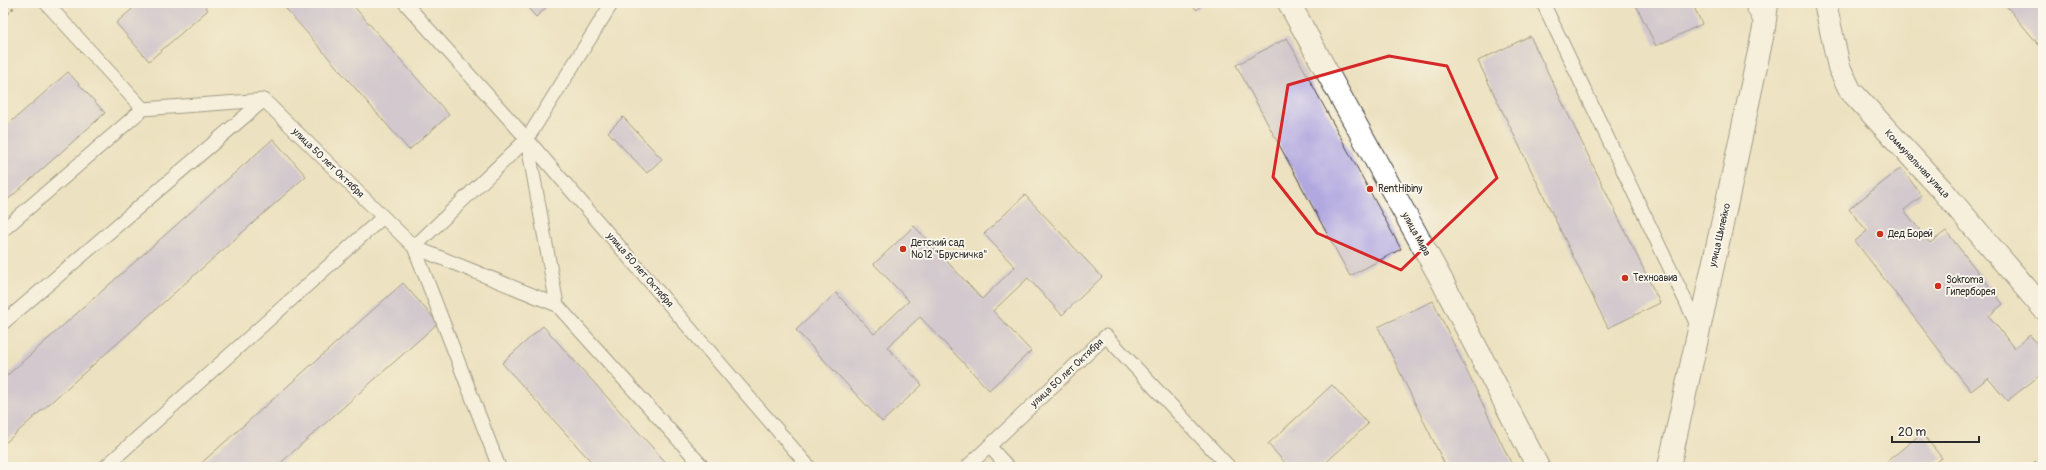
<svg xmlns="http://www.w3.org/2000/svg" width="2046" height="470" font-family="Pangolin,sans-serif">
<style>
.building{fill:#b1a8e0}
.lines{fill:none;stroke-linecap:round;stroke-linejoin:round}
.service-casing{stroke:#484641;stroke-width:15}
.minor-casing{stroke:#484641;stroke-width:24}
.path{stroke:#484641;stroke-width:2.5;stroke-dasharray:3 3;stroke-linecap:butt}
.service{stroke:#fff;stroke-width:13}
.minor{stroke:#fff;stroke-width:22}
.marked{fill:none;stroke:#d62828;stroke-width:3;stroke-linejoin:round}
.poi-dot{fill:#c8321e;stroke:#fbf7ec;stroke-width:1.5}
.labels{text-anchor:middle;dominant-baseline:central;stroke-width:3.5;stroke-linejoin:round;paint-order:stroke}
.street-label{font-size:10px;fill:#2b2b2b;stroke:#fbf7ec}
.poi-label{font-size:10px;fill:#2b2b2b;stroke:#fbf7ec;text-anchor:start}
</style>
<rect width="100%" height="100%" fill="#fbf7ec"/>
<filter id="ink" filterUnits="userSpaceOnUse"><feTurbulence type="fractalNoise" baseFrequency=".025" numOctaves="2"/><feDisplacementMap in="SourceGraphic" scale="8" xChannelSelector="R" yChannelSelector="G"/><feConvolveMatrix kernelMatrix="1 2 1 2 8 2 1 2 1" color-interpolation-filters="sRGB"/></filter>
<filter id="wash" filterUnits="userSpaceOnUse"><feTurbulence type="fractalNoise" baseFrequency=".012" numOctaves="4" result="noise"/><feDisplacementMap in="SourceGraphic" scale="16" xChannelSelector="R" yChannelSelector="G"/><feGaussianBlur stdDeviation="0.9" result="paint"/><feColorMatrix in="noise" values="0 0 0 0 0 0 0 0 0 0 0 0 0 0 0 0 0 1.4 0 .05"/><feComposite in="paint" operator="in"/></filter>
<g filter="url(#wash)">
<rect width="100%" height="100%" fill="#ece1c0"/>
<g id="blocks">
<g class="building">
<path d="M139,3H202L208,10L149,61L116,23Z"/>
<path d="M281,3H351L449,115L409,150Z"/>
<path d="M524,3H551L536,17Z"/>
<path d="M1189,3H1203L1197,10Z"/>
<path d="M1635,3H1692L1702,24L1656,46Z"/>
<path d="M2004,3H2043V50Z"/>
<path d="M1530,36L1660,303L1608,328L1478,61Z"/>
<path d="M1287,38L1401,249L1350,276L1236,65Z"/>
<path d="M68,72L105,113L3,204V129Z"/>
<path d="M623,117L662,159L647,173L608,132Z"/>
<path d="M273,139L306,176L5,443L3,441V379Z"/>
<path d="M1901,168L1922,196L1904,210L1930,243L1946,231L2003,304L1989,316L2014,348L2030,335L2043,351V373L2007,401L1988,378L1971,391L1855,241L1867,231L1849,209Z"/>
<path d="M1025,195L1102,277L1062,315L1028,278L993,311L1031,351L989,390L920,317L887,347L922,385L882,422L796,330L836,293L874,334L909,301L874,264L914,226L982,299L1015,267L984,234Z"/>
<path d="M403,283L438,323L276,467H197Z"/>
<path d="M1433,301L1513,467H1446L1378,327Z"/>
<path d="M543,326L670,467H596L502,363Z"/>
<path d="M1332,385L1368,424L1321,467H1289L1268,444Z"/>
<path d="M1922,433L1942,458L1931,467H1880Z"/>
<path d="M1174,462L1179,467H1168Z"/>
</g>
</g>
</g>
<g filter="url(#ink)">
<use href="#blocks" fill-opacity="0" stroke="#484641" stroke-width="1"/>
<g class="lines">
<defs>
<g id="service">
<path d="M46,3L143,109L264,100L414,247L499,467"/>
<path d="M405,3L527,139L809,467"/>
<path d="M612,3L527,139L414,247L557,305L703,467"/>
<path d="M1543,3L1699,329"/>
<path d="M1751,3L1763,27"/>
<path d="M527,140L557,305"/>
<path d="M3,230L143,109"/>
<path d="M3,323L264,100"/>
<path d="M989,446L1008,467"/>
<path d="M105,467L383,217"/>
<path d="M967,467L1106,336L1229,467"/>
</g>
<g id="minor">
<path d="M1289,3L1441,279L1538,467"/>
<path d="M1825,3L1839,67L1850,90L1943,191L2043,308"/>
<path d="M1669,467L1733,174L1764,28L1767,3"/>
</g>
</defs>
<use href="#service" class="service-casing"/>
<use href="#minor" class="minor-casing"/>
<g class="path">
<path d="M3,18L18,3"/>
<path d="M2029,467L2043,457"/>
</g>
<use href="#service" class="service"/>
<use href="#minor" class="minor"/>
</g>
</g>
<path d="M0 0H2046V470H0ZM1389,56L1447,66L1497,178L1401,270L1317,233L1273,177L1288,85Z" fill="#ece1c0" fill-opacity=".55" fill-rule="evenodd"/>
<path class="marked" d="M1389,56L1447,66L1497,178L1401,270L1317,233L1273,177L1288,85Z"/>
<g class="poi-dot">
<circle cx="1370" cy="189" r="4"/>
<circle cx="1880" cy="234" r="4"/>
<circle cx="903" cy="249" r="4"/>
<circle cx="1625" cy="278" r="4"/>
<circle cx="1938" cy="286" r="4"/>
</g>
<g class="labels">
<g class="street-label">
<text transform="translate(328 163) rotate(44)">улица 50 лет Октября</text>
<text transform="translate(1917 164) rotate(47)">Коммунальная улица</text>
<text transform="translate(1416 234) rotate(61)">улица Мира</text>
<text transform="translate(1720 235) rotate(-77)">улица Шилейко</text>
<text transform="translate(640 270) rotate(49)">улица 50 лет Октября</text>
<text transform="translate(1067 373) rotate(-43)">улица 50 лет Октября</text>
</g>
<g class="poi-label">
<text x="1378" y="189">RentHibiny</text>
<text x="1888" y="234">Дед Борей</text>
<text x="911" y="243">Детский сад<tspan x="911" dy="12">№12 "Брусничка"</tspan></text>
<text x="1633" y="278">Техноавиа</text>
<text x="1946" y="280">Sokroma<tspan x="1946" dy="12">Гиперборея</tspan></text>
</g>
</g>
<rect width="2046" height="470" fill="none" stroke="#fbf7ec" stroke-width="16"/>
<path d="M1892 436v6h87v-6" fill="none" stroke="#2b2b2b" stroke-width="2"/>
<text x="1898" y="436" font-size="12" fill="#2b2b2b" stroke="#fbf7ec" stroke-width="3" paint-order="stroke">20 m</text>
</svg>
